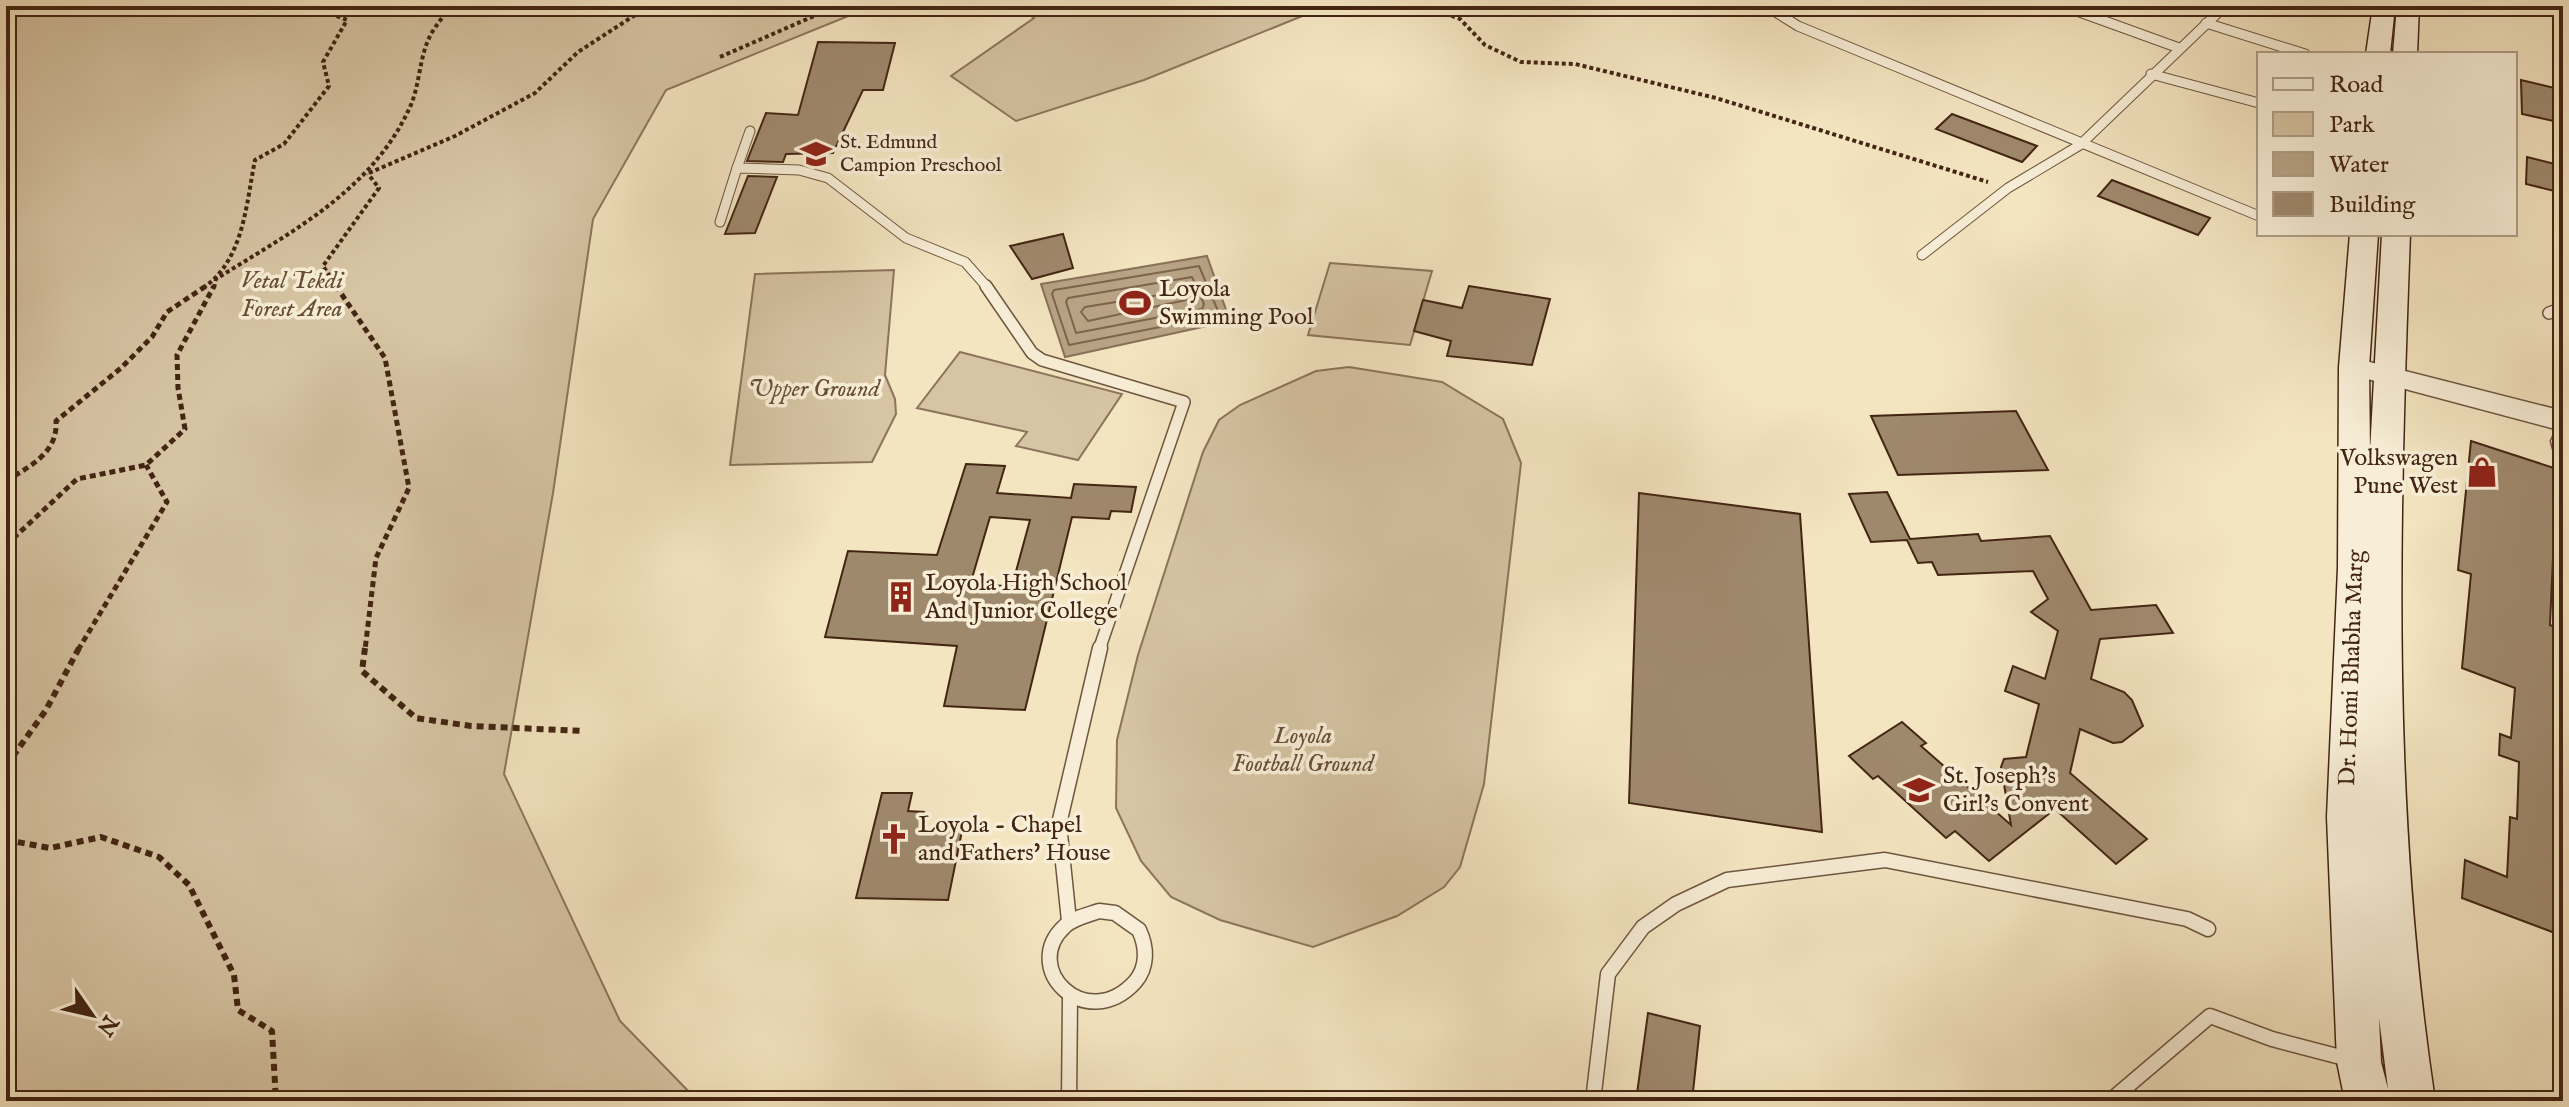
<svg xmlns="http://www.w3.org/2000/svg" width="2569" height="1107" font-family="'IM FELL English',serif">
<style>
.green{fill:#d6c4a3;stroke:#8c745b;stroke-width:2}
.water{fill:#b8a486;stroke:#897158;stroke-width:2}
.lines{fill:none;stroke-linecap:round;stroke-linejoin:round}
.shore{stroke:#7e644c;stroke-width:2}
.building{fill:#9f896d;stroke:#432513;stroke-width:2;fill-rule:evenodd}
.service-far2-casing{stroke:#6f553e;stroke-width:11}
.service-far1-casing{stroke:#6f553e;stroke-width:14}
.service-casing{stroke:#6f553e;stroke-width:17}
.minor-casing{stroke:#6f553e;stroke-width:3}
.tertiary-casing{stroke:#6f553e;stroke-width:3}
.secondary-casing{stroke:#432513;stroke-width:3}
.path-far2{stroke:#432513;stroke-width:4;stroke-dasharray:4 3;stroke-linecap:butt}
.path-far1{stroke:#432513;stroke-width:5;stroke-dasharray:6 4;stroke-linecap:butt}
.path{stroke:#432513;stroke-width:6;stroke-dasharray:7 5;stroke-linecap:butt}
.service-far2{stroke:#f8eed7;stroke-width:9}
.service-far1{stroke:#f8eed7;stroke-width:11}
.service{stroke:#f8eed7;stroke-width:14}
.minor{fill:#f8eed7;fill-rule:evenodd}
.tertiary{fill:#f8eed7;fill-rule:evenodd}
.secondary{fill:#f8eed7;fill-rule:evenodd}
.labels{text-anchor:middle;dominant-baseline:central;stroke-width:7;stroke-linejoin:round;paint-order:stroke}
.far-poi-label{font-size:20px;fill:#432513;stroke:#f8eed7;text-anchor:start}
.park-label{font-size:24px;font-style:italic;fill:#684d37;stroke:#f8eed7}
.poi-label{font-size:24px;fill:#432513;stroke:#f8eed7;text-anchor:start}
.street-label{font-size:24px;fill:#432513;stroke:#f8eed7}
</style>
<rect width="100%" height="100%" fill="#f4e5c1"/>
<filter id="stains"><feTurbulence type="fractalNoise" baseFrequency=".0025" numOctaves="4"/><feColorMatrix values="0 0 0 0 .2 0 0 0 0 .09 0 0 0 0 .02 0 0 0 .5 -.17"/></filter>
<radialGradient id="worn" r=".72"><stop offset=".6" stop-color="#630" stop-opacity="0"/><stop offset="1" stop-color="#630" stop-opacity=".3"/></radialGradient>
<g class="green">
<path d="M6,6H873L666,90L593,219L553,493L504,774L620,1021L698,1101H6Z"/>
<path d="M1017,6H1327L1144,80L1016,121L951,76L1034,18Z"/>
<path d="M1330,263L1432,271L1410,345L1308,335Z"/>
<path d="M894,270L885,375L895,399L896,414L872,462L730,465L755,274Z"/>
<path d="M960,352L1122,394L1078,460L1016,446L1027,432L917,408Z"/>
<path d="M1349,367L1442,382L1503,419L1521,463L1484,784L1460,867L1444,887L1397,916L1313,947L1220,920L1171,897L1141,861L1116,808L1117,740L1138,655L1203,452L1219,420L1240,405L1316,371Z"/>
</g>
<path class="water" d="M1207,256L1230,321L1065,357L1041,284Z"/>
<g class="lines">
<g class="shore">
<path d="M1199,266L1218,311L1216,316L1069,345L1052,294L1054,290Z"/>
<path d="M1192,277L1204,304L1202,309L1076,333L1066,302L1068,298Z"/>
<path d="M1184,291L1189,295L1186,300L1088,321L1081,312L1085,307Z"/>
</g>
</g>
<g class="building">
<path d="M818,42L895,43L883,90H863L833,153L786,154L783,162L747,161L766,113L798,115Z"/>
<path d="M2521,80L2563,90V123L2522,114Z"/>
<path d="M1952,114L2037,146L2022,162L1936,129Z"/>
<path d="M2527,157L2563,166V193L2526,184Z"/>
<path d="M748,176L777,177L755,233L725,234Z"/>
<path d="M2112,180L2210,218L2198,235L2098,196Z"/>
<path d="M1063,234L1073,268L1032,279L1010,246Z"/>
<path d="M1469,286L1550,299L1532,365L1447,356L1451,341L1414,331L1423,300L1462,308Z"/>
<path d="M2016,411L2048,470L1898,475L1871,416Z"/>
<path d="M2471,441L2557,469L2550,625L2563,630V936L2462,898L2465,860L2507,877L2510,817L2517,819L2519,762L2499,755L2500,734L2511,738L2515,688L2462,668L2471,574L2458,570Z"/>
<path d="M966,464L1005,466L997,493L1071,498L1074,484L1136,487L1131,512L1111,511L1109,519L1072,517L1025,710L944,706L957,646L825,637L848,551L937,555ZM990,517L1030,520L1012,586L970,585Z"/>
<path d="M1887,492L1910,539L1978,534L1981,541L2050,536L2091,610L2156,605L2173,633L2100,639L2091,679L2124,692L2132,700L2143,726L2122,742L2113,743L2080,729L2070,773L2147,839L2116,864L2055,809L1989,861L1955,831L1946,838L1878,776L1873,779L1849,756L1902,722L1926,743L1921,746L2011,825L2001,767L2004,759L2026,757L2039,704L2005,691L2013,666L2045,679L2058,631L2031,612L2048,599L2033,571L1938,575L1932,562L1918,563L1907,540L1871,542L1849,494Z"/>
<path d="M1639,493L1800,514L1822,832L1629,803Z"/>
<path d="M882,793H912L908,811L924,812L920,830L962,831L948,900L856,898Z"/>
<path d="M1648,1013L1700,1026L1692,1101H1636Z"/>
</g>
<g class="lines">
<defs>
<g id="service-far2">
<path d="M1766,6L1798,26L2259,216"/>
<path d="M2063,6L2179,48"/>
<path d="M2206,23L2305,54"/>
<path d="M2151,74L2259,103"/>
<path d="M737,168L750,131"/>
<path d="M720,222L737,168L799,170L828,178L906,238L965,262L988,288"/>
<path d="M1922,255L2008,188L2080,145L2225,6"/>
</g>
<g id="service-far1">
<path d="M986,286L1032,353L1042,360L1184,402L1099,650"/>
<path d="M2549,313L2563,308"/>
</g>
<g id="service">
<path d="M1099,911L1115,913L1139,930C1147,947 1148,967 1135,982C1086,1035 1019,968 1065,926C1073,918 1088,915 1099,911Z"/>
<path d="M1069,921L1059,824L1100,648"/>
<path d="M1069,1101L1070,998"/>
<path d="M1593,1101L1608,974L1643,927L1676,904L1727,880L1885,860L2187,919L2208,929"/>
<path d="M2110,1101L2210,1016L2272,1039L2352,1060"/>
</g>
<path id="minor" d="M2563,433V458L2555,456L2551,441L2554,435Z"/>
<path id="tertiary" d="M2354,358L2563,411V431L2345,373L2341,367L2345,361Z"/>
<g id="secondary">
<path d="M2373,6H2395L2390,54H2366Z"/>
<path d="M2397,6H2419L2417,54H2393Z"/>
<path d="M2350,234H2378L2369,367L2370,452L2382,234H2410C2399,529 2391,807 2435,1101H2345L2337,1062L2327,817L2338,568L2339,367ZM2379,1018L2388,1089L2381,1062Z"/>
</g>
</defs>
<use href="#service-far2" class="service-far2-casing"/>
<use href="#service-far1" class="service-far1-casing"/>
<use href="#service" class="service-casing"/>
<use href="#minor" class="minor-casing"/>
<use href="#tertiary" class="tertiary-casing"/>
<use href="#secondary" class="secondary-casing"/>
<g class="path-far2">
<path d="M1425,6L1460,19L1485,45L1521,62L1575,64L1716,98L1988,182"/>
<path d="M720,57L837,6"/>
<path d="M369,173L455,136L535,93L578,52L649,6"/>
<path d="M203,288C244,260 246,204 255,160L284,144L329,86L323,62L347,20L332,14V6"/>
<path d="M214,288L216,279C291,232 372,191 410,107C420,85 419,58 430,36C435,26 444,16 451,6"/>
<path d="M338,288L323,266L379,188L368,174"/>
</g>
<g class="path-far1">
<path d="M336,286L385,358L409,488L376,558L365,650"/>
<path d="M6,481C30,466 58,453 56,421L121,368L152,337L167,312L206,286"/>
<path d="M6,545L77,479L146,465L185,429L178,388L177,355L214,286"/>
<path d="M78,650L167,502L146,465"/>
</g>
<g class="path">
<path d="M365,648L362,671L416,718L471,726L584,731"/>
<path d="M6,766L46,710L79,648"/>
<path d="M6,840L50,848L101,837L159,857L189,885L234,975L238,1010L272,1031L276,1101"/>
</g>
<use href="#service-far2" class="service-far2"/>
<use href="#service-far1" class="service-far1"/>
<use href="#service" class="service"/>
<use href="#minor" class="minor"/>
<use href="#tertiary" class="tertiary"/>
<use href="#secondary" class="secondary"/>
</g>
<defs>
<symbol id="school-bare" viewBox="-9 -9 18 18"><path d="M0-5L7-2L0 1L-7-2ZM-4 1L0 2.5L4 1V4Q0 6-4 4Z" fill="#8f2418" stroke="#f8eed7" stroke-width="2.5" paint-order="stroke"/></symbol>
<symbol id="stadium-bare" viewBox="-9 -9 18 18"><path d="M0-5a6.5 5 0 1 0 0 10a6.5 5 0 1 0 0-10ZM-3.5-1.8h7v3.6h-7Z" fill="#8f2418" stroke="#f8eed7" stroke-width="2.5" paint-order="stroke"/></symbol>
<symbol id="shop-bare" viewBox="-9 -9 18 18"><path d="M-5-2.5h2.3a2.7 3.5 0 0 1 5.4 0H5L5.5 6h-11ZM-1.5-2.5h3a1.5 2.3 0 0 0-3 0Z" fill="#8f2418" stroke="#f8eed7" stroke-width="2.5" paint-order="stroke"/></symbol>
<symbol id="building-bare" viewBox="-9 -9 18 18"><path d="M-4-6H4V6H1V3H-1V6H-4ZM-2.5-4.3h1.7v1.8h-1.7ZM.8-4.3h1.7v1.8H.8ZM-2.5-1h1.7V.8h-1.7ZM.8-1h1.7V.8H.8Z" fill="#8f2418" stroke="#f8eed7" stroke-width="2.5" paint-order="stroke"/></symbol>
<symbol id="church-bare" viewBox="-9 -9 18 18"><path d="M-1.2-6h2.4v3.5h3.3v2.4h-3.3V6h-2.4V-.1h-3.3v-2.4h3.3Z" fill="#8f2418" stroke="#f8eed7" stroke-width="2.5" paint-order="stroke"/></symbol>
</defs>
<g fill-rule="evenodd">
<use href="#school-bare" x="794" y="132" width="44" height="44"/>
<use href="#stadium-bare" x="1113" y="281" width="44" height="44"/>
<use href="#shop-bare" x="2460" y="450" width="44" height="44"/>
<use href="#building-bare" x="879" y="575" width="44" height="44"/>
<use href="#school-bare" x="1897" y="768" width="44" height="44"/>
<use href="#church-bare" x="872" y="817" width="44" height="44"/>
</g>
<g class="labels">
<g class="far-poi-label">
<text x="840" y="142">St. Edmund<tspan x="840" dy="23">Campion Preschool</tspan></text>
</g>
<g class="park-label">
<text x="292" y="281">Vetal Tekdi<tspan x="292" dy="28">Forest Area</tspan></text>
<text x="814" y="389">Upper Ground</text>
<text x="1303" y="736">Loyola<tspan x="1303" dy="28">Football Ground</tspan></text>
</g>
<g class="poi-label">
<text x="1159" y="289">Loyola<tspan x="1159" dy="28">Swimming Pool</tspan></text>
<text x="2458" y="458" text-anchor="end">Volkswagen<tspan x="2458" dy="28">Pune West</tspan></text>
<text x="925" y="583">Loyola High School<tspan x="925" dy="28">And Junior College</tspan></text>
<text x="1943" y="776">St. Joseph's<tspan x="1943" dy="28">Girl's Convent</tspan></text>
<text x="918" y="825">Loyola - Chapel<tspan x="918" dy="28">and Fathers' House</tspan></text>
</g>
<g class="street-label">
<text transform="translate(2352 668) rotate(-88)">Dr. Homi Bhabha Marg</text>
</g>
</g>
<rect width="2569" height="1107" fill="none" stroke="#f4e5c1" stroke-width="32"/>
<rect x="8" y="8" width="2553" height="1091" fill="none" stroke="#432513" stroke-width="4"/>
<rect x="16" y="16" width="2537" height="1075" fill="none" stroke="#432513" stroke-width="2"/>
<rect x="2257" y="52" width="260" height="184" fill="#f8eed7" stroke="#b09e89" stroke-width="2"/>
<rect x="2273" y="78" width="40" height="12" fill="#f8eed7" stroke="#b09e89" stroke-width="2"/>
<text x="2329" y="92" font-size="24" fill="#432513">Road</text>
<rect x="2273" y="112" width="40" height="24" fill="#d6c4a3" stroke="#b09e89" stroke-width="2"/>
<text x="2329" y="132" font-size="24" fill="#432513">Park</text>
<rect x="2273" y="152" width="40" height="24" fill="#b8a486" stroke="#b09e89" stroke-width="2"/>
<text x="2329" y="172" font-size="24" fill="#432513">Water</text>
<rect x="2273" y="192" width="40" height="24" fill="#9f896d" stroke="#b09e89" stroke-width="2"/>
<text x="2329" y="212" font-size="24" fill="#432513">Building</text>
<g transform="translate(92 1015) rotate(124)" stroke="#f8eed7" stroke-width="6" paint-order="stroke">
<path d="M0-6L14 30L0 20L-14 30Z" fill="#432513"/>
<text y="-12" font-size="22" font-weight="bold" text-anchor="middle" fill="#432513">N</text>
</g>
<rect width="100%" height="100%" filter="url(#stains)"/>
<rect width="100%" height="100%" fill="url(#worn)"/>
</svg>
